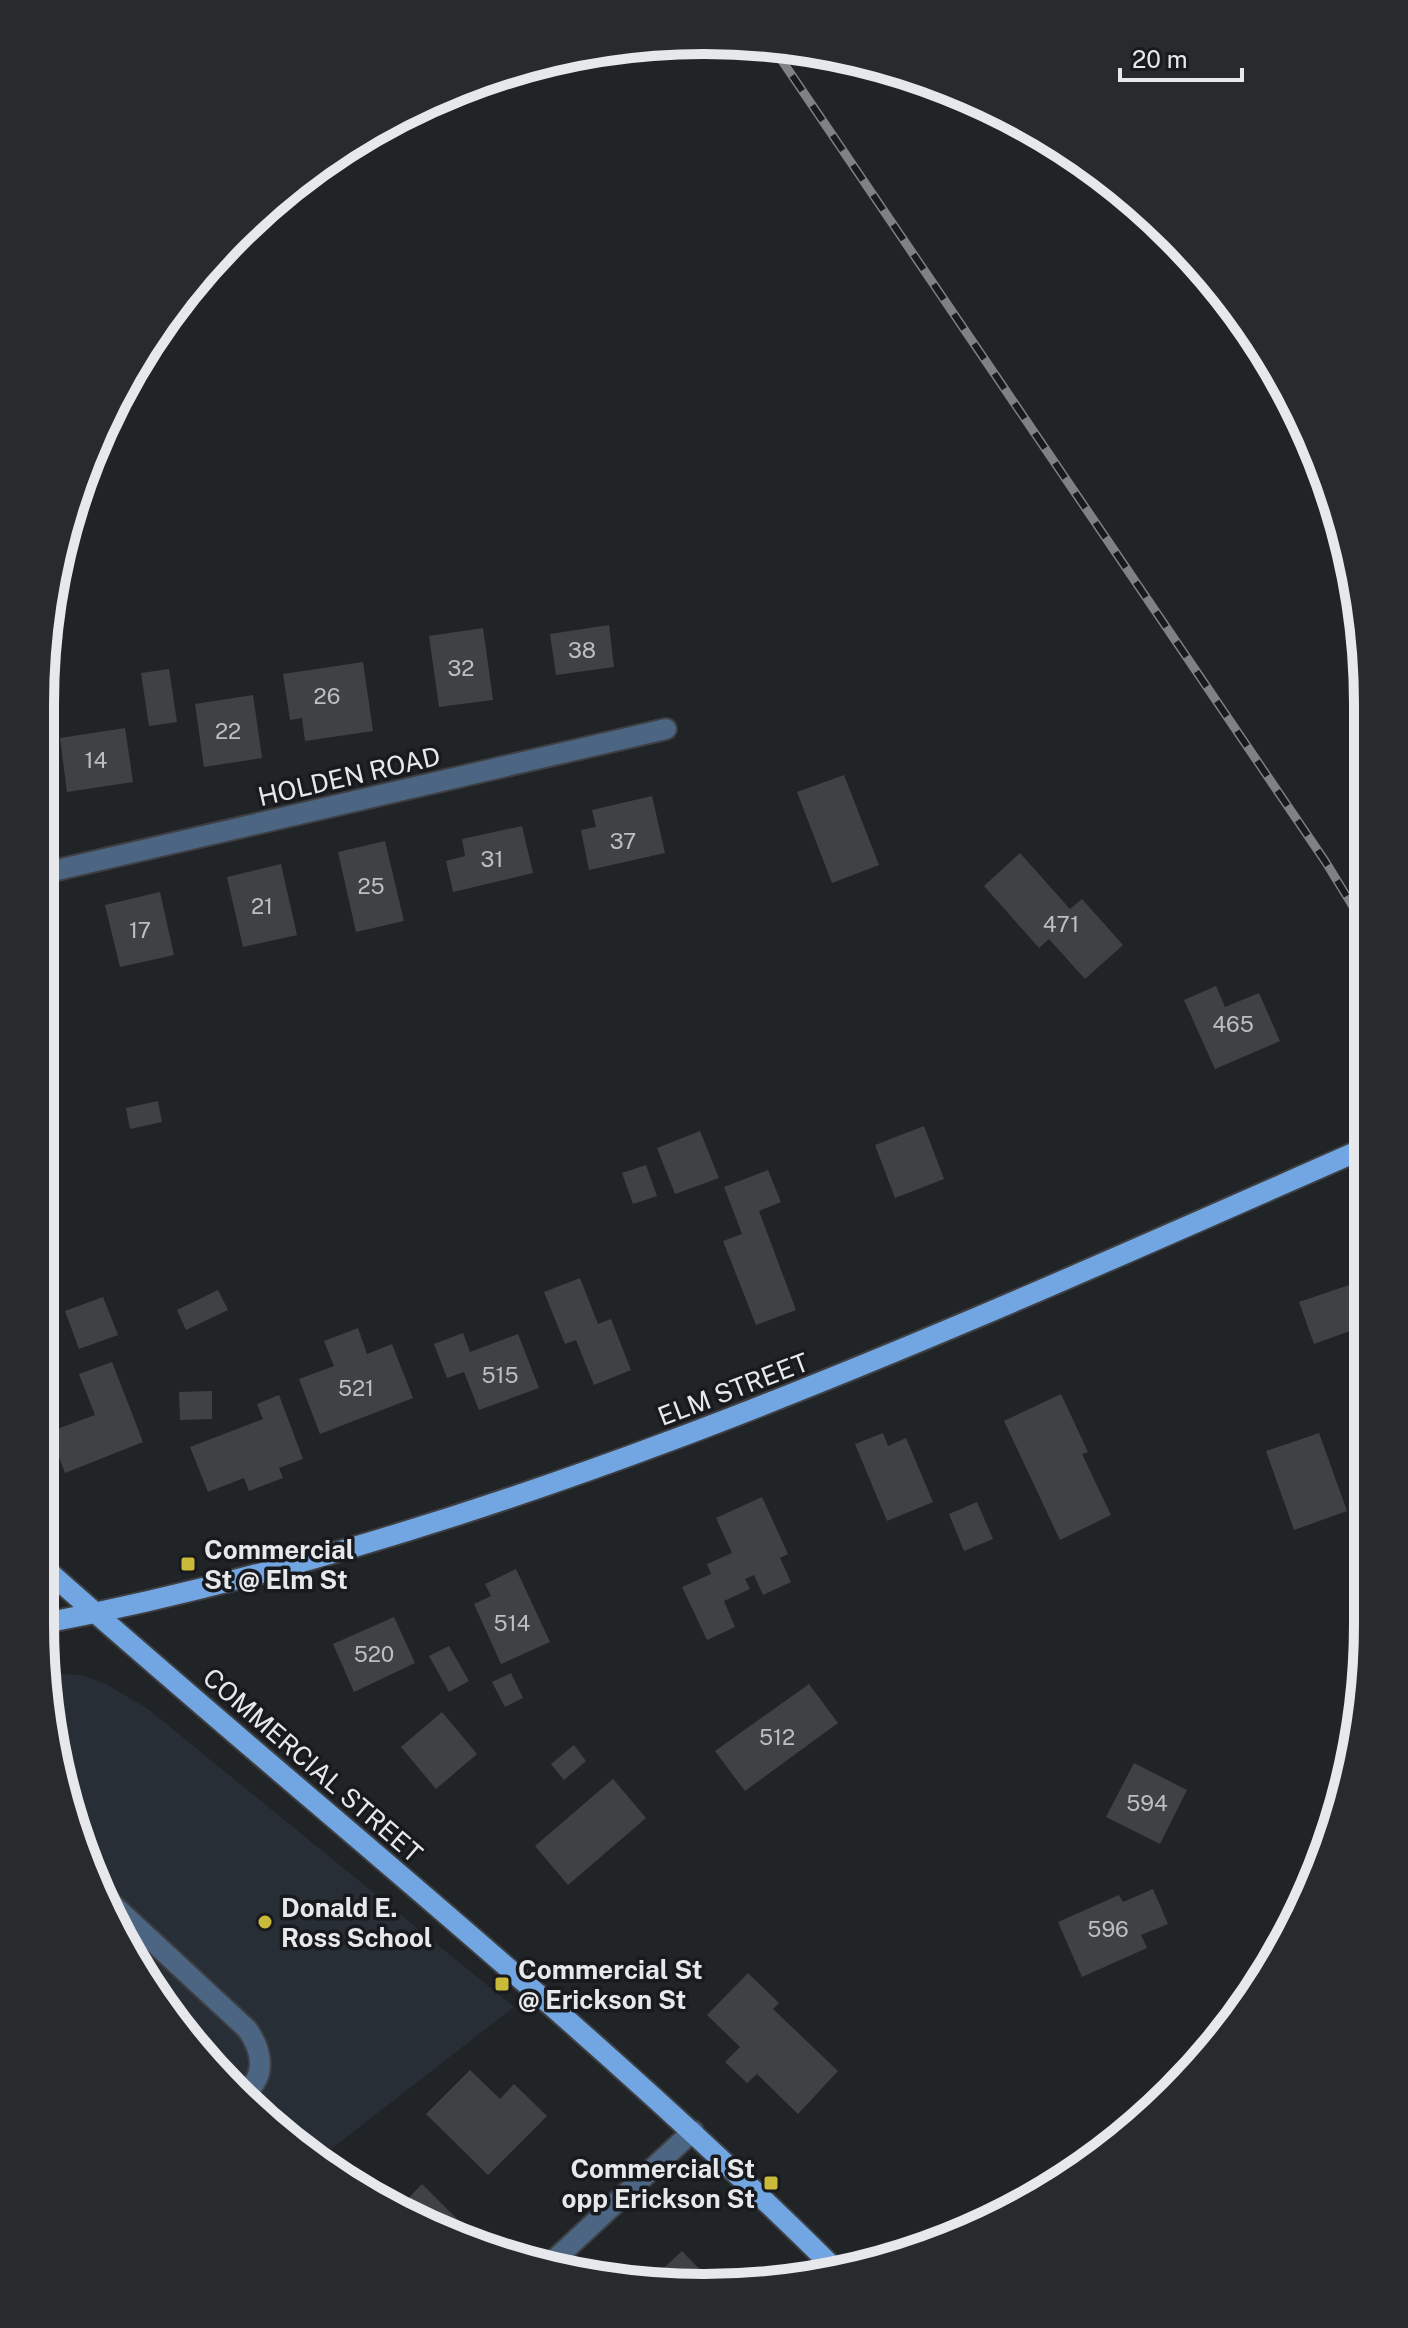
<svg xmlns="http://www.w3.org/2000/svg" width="1408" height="2328" font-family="'Public Sans',sans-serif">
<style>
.built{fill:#272e36}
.building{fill:#3e4245}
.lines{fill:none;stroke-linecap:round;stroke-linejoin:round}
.minor-casing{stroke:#3d3f42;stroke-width:24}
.major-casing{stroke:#3d3f42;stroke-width:24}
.minor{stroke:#4c6582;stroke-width:20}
.major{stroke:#72a6e2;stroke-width:20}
.rail-casing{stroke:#7f8184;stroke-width:9}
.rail{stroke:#181a1e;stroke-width:6;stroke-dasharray:18;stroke-linecap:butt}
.poi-dot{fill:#c9ba3a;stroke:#181a1e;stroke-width:3}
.labels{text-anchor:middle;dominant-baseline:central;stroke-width:7;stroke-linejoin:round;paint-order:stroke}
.number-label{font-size:22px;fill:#bcbec2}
.street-label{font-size:26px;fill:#e6e8eb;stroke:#181a1e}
.poi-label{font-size:26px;font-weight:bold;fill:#e6e8eb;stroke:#181a1e;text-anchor:start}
.rim{fill:none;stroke:#e6e8eb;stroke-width:10}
</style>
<rect width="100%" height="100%" fill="#212427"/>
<path class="built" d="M48,1673L81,1675L106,1684L148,1709L514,2007L317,2160L300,2151L177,2028L75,1837Z"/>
<g class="building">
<path d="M609,625L614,667L556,675L550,634Z"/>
<path d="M483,628L493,700L439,707L429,636Z"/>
<path d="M363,662L373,731L305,741L302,718L290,720L283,674Z"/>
<path d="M169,669L177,722L149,726L141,673Z"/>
<path d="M253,695L262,758L204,767L195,704Z"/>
<path d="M125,728L133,782L67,792L60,738Z"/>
<path d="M844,775L879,865L832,883L797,792Z"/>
<path d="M652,796L665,853L589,870L581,830L596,827L592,810Z"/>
<path d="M522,826L533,873L453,892L446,861L465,856L462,839Z"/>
<path d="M385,841L404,921L356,932L338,852Z"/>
<path d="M1020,853L1070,909L1082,899L1123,945L1085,979L1049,939L1039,948L984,886Z"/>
<path d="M281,864L297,935L243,947L227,877Z"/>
<path d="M160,892L174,955L120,967L105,905Z"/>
<path d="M44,922L58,980L44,983Z"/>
<path d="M1216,986L1225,1007L1259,993L1280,1041L1215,1069L1184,1000Z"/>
<path d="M158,1101L162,1122L130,1129L126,1108Z"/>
<path d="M924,1126L944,1179L895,1198L875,1145Z"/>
<path d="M700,1131L719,1178L675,1194L657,1148Z"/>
<path d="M646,1165L657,1196L633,1204L622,1173Z"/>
<path d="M768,1170L781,1202L759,1211L796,1310L756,1325L723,1241L742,1234L724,1187Z"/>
<path d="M580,1278L598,1324L611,1319L631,1370L594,1385L576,1340L565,1344L544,1292Z"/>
<path d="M1352,1284L1364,1317V1326L1314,1344L1299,1302Z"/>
<path d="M218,1290L228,1310L186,1330L177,1310Z"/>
<path d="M103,1297L118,1335L79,1349L65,1311Z"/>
<path d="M358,1328L367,1354L392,1344L413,1398L320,1434L299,1379L334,1366L324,1341Z"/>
<path d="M463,1333L470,1352L518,1334L539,1388L479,1410L464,1372L447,1378L434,1344Z"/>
<path d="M112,1362L143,1442L65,1473L49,1432L95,1415L79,1374Z"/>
<path d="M212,1391V1419L180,1420L179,1392Z"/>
<path d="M1061,1394L1088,1452L1082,1454L1111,1515L1060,1540L1004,1421Z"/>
<path d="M279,1395L303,1459L279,1468L283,1478L249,1491L244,1478L208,1492L190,1447L263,1419L257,1404Z"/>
<path d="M883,1433L888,1446L906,1438L933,1502L887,1521L855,1444Z"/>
<path d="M1319,1433L1347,1511L1294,1530L1266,1451Z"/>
<path d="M762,1497L788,1554L780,1558L791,1582L763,1595L754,1575L745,1579L750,1589L724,1601L735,1627L707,1640L682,1587L711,1574L707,1564L732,1553L716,1518Z"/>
<path d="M977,1502L993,1539L964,1551L949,1514Z"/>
<path d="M516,1569L550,1642L501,1664L474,1604L491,1596L485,1584Z"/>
<path d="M394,1617L415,1663L354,1692L333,1644Z"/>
<path d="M449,1646L469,1681L449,1692L429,1656Z"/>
<path d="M511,1673L523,1698L505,1707L492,1682Z"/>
<path d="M809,1684L838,1723L745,1791L715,1751Z"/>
<path d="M442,1712L477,1754L436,1789L401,1747Z"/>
<path d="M574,1745L586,1761L564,1780L551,1764Z"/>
<path d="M1134,1763L1187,1790L1160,1844L1106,1817Z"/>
<path d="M613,1779L646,1818L568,1885L535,1846Z"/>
<path d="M1153,1889L1168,1924L1141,1935L1147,1948L1082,1977L1058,1922L1119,1895L1123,1902Z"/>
<path d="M748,1973L779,2003L773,2009L838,2071L798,2114L757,2074L747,2083L725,2062L740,2047L707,2015Z"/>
<path d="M470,2070L500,2099L514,2084L547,2116L488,2175L426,2114Z"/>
<path d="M422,2184L467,2229L460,2236L402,2205Z"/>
<path d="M682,2251L716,2286L704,2288L652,2279Z"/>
</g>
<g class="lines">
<defs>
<g id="minor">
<path d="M44,873L666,729"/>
<path d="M109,1901L247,2029C262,2050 268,2077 243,2094"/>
<path d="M551,2263L693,2131"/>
</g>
<g id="major">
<path d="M40,1564C304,1799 582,2018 833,2267"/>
<path d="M40,1624C505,1535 935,1337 1365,1148"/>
</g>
</defs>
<use href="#minor" class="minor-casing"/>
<use href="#major" class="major-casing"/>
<use href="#minor" class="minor"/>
<use href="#major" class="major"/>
<defs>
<path id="rail" d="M772,46L1325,861L1365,926"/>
</defs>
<use href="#rail" class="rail-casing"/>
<use href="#rail" class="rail"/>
</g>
<g class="poi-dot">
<rect x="180" y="1556" width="16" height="16" rx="4"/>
<circle cx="265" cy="1922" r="8"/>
<rect x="494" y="1976" width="16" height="16" rx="4"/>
<rect x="763" y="2175" width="16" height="16" rx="4"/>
</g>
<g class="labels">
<g class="number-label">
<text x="582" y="650">38</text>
<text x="461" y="668">32</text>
<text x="327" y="696">26</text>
<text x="228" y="731">22</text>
<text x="96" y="760">14</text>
<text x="623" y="841">37</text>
<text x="492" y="859">31</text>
<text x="371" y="886">25</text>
<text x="262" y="906">21</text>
<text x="1061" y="924">471</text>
<text x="140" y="930">17</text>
<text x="1233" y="1024">465</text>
<text x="500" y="1375">515</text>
<text x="356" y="1388">521</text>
<text x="512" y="1623">514</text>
<text x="374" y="1654">520</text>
<text x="777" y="1737">512</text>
<text x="1147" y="1803">594</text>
<text x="1108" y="1929">596</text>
</g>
<g class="street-label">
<text transform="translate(349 776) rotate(-13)">HOLDEN ROAD</text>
<text transform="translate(733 1389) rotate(-21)">ELM STREET</text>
<text transform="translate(313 1765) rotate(41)">COMMERCIAL STREET</text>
</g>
<g class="poi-label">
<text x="204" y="1549">Commercial<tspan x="204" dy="30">St @ Elm St</tspan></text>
<text x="281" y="1907">Donald E.<tspan x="281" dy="30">Ross School</tspan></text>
<text x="518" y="1969">Commercial St<tspan x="518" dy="30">@ Erickson St</tspan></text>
<text x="755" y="2168" text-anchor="end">Commercial St<tspan x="755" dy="30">opp Erickson St</tspan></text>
</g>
</g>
<path d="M0 0H1408V2328H0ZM704 54H704A650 650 0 0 1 1354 704V1624A650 650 0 0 1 704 2274H704A650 650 0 0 1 54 1624V704A650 650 0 0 1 704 54Z" fill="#282a2e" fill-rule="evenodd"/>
<path class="rim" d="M704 54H704A650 650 0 0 1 1354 704V1624A650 650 0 0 1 704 2274H704A650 650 0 0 1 54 1624V704A650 650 0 0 1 704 54Z"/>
<path d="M1120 68v12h122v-12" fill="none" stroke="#e6e8eb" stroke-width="4"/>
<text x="1132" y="68" font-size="24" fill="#e6e8eb" stroke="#181a1e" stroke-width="6" paint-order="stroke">20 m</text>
</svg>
